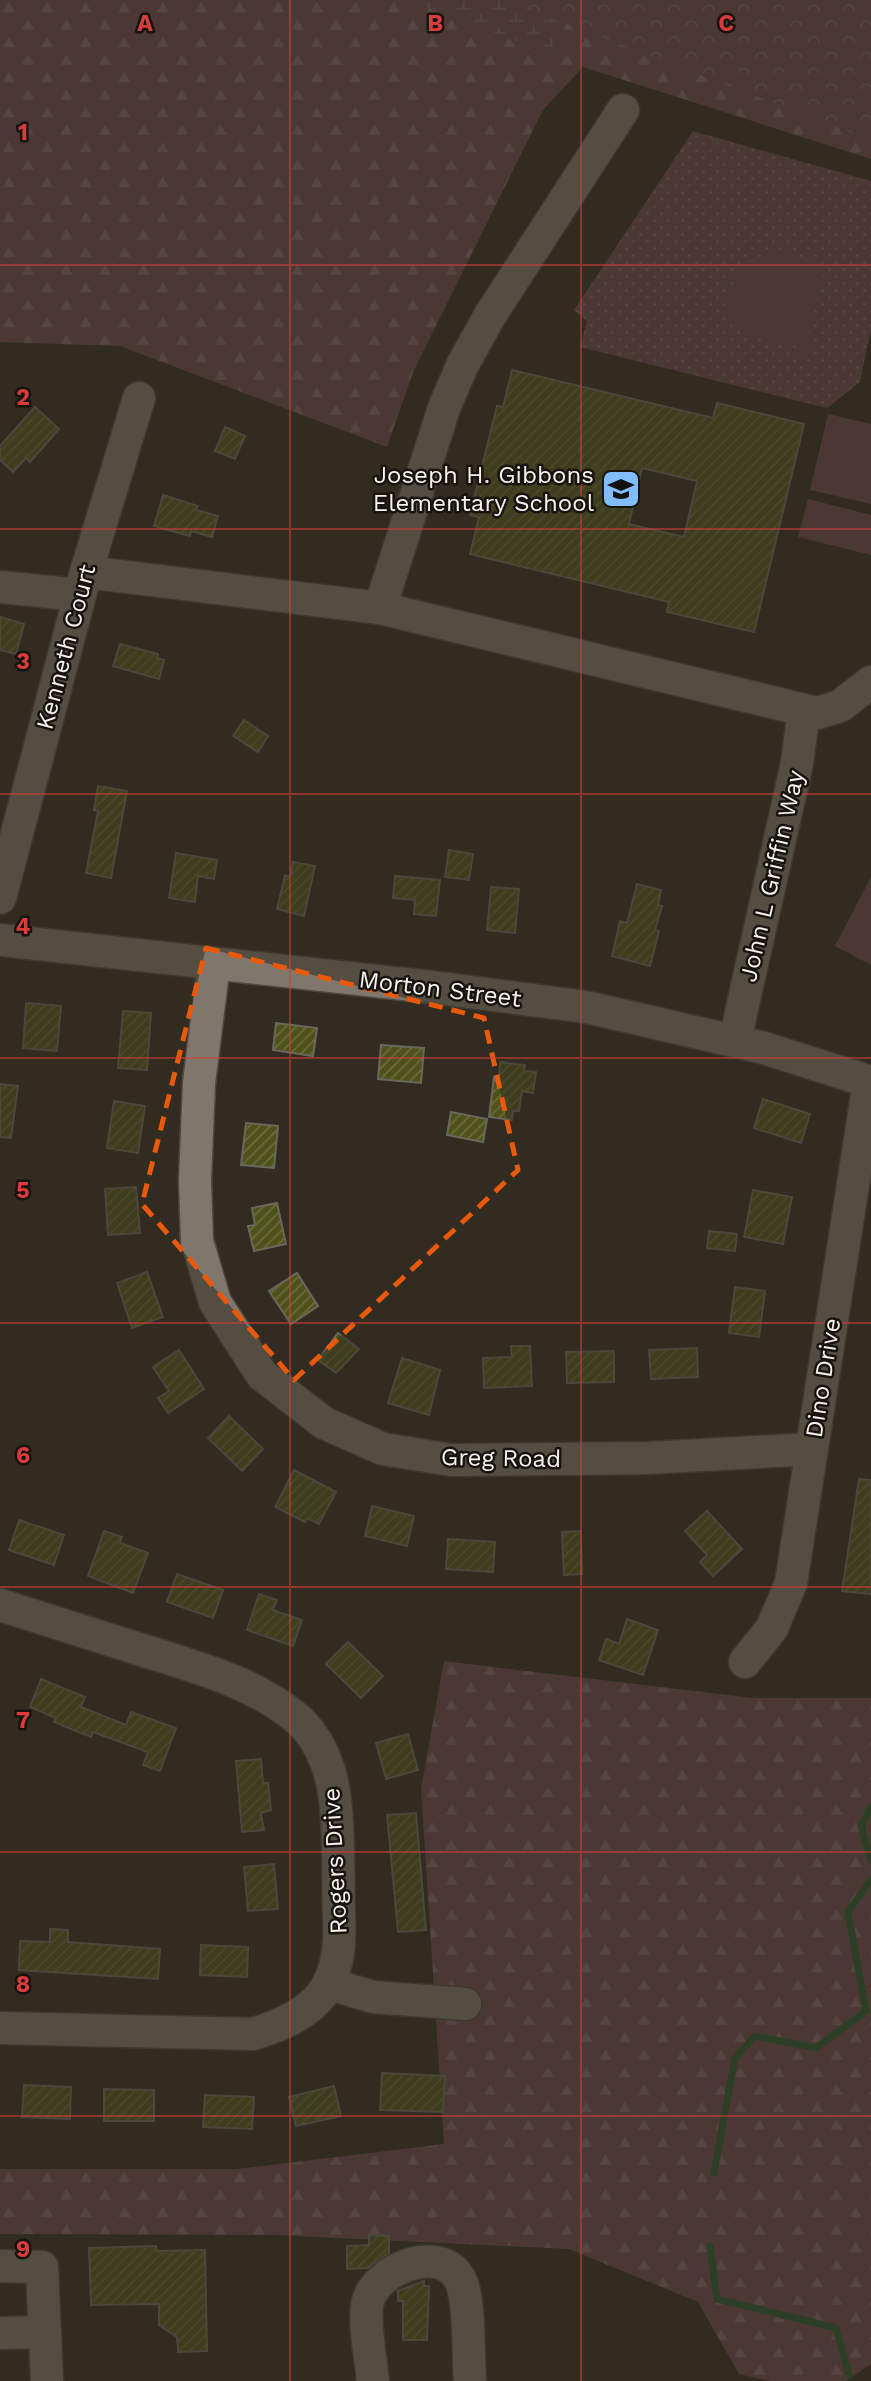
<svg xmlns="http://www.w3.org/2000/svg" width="871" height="2381" font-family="'Work Sans',sans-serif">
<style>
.grass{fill:url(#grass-dots)}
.forest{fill:url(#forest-firs)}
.wetland{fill:url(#wetland-marsh)}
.park{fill:url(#park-crowns)}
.pitch{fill:#6a484d}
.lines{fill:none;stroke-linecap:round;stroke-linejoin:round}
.stream{stroke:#29542f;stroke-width:7}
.building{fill:url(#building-hatch);stroke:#68695c;stroke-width:2;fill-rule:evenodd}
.minor-casing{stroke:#4e4940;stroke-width:35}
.minor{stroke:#7f776c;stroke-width:32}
.marked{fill:none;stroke:#e8590c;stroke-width:5;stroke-dasharray:14 9;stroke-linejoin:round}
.grid{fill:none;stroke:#d93c3c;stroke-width:2;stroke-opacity:0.55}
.labels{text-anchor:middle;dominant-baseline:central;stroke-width:5;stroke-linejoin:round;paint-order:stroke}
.poi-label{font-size:24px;fill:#f7f2ec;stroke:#171410;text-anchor:end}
.street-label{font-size:24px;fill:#f7f2ec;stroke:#171410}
.grid-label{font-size:23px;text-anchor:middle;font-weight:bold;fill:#d93c3c;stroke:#171410;stroke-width:5;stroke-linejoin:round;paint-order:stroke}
</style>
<defs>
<pattern id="grass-dots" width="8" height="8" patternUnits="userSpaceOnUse" patternTransform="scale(1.75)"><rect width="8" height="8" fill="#6a484d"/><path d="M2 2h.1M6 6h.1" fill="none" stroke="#806367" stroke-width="1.8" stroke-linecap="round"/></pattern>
<pattern id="forest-firs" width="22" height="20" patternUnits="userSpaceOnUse" patternTransform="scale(1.75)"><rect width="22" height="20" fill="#6a484d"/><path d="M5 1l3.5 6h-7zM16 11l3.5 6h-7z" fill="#806367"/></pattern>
<pattern id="wetland-marsh" width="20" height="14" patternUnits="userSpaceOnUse" patternTransform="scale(1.75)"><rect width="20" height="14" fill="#6a484d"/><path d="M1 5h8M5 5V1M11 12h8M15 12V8" fill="none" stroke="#806367"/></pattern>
<pattern id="park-crowns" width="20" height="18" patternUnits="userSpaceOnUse" patternTransform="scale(1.75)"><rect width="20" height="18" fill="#6a484d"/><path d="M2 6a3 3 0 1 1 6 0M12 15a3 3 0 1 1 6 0" fill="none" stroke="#806367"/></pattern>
<pattern id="building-hatch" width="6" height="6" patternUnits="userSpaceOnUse" patternTransform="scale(1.75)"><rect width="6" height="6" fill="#4e521a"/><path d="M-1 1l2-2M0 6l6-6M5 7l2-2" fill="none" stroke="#686b3b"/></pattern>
</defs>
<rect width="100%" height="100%" fill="#312b21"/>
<path class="grass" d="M693,131L871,181V329L860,382L827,408L580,347L587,321L574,310Z"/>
<g class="forest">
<path d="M0,0H407L549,54L579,0H871V159L583,67L543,110L414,370L387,447L120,346L0,342Z"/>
<path d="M444,1661L753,1698H871V2364L846,2381H770L739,2374L698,2302L569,2249L275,2235L0,2234V2169H237L444,2144L421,1789Z"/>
</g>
<path class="wetland" d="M407,0H579L549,54Z"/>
<path class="park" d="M513,0H871V140L543,15Z"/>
<g class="pitch">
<path d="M785,253L814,261L824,273L807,340L810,347L807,354L801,356L795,344C779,340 750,340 737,330C716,315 732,276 749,264C760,256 772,254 785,253Z"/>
<path d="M828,414L871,424V504L810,490Z"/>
<path d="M808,499L871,515V555L798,537Z"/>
<path d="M871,877V965L835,946Z"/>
</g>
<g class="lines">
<g class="stream">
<path d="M871,1807L861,1826L871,1861"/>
<path d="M714,2173L735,2058L755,2036L816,2048L866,2011L848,1912L871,1880"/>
<path d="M710,2246L717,2299L836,2328L849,2375"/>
</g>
</g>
<g class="building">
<path d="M512,370L713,418L717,403L804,424L754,632L667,612L669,602L470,554L479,517L470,515L497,406L503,407ZM642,468L697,481L684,537L629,524Z"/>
<path d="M35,407L59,429L30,462L26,458L13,472L0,460V446Z"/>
<path d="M225,427L245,436L235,459L215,451Z"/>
<path d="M163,495L198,506L196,510L218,516L212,537L191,531L190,536L154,526Z"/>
<path d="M0,617L24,624L16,654L0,650Z"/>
<path d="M120,644L158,654L157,658L164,660L159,679L113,666Z"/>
<path d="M244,720L268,736L258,752L233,736Z"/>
<path d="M98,786L127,791L111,878L86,873L98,811L94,810Z"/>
<path d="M449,850L473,854L469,880L445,877Z"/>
<path d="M176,853L217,860L214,879L198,876L195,902L169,898Z"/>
<path d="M293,862L315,866L304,916L277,909L285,875L290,877Z"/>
<path d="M395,876L440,880L436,916L414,914L415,900L393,898Z"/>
<path d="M637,884L661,890L658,905L662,906L655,930L659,931L650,966L612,956L620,921L627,923Z"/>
<path d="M491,887L519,889L515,933L487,930Z"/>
<path d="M26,1003L61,1006L57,1051L23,1048Z"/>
<path d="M123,1011L151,1013L147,1070L118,1068Z"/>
<path d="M276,1023L317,1028L313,1056L273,1050Z"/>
<path d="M381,1045L424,1048L421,1083L378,1079Z"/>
<path d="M500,1062L525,1065L524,1071L536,1072L533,1093L522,1091L519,1111H513L512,1120L489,1117L494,1077L499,1078Z"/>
<path d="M0,1084L18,1086L11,1138L0,1137Z"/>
<path d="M763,1099L810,1114L801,1143L754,1128Z"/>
<path d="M114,1101L145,1106L138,1153L107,1148Z"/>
<path d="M451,1112L487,1119L483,1142L447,1135Z"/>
<path d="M246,1123L278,1126L274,1168L241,1165Z"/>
<path d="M136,1187L140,1233L108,1235L105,1189Z"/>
<path d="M753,1190L792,1197L783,1244L744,1237Z"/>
<path d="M277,1203L286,1244L254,1251L248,1226L255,1225L252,1208Z"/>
<path d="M709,1231L737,1234L735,1251L707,1248Z"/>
<path d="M147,1272L163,1317L132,1328L117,1283Z"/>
<path d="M297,1273L318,1306L291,1324L269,1291Z"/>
<path d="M735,1287L765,1291L759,1337L729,1333Z"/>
<path d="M338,1333L359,1349L336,1373L318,1360Z"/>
<path d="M511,1346H530L532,1386L484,1388L483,1358L512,1357Z"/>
<path d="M697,1348L698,1377L651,1379L649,1350Z"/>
<path d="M179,1350L204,1389L168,1413L158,1398L169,1391L153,1367Z"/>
<path d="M614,1351V1382L567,1383L566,1352Z"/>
<path d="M402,1358L440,1370L429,1415L388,1403Z"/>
<path d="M229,1416L263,1449L242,1471L208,1438Z"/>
<path d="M294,1470L336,1492L319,1524L307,1518L305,1522L275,1507Z"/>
<path d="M859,1479L871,1480V1594L842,1591Z"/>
<path d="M372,1506L414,1516L407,1546L365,1536Z"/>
<path d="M707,1511L742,1549L713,1576L700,1562L707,1555L685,1531Z"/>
<path d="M19,1520L64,1535L54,1565L9,1550Z"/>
<path d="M104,1531L122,1537L120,1543L148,1553L133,1593L88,1576Z"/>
<path d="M581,1531L582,1574L564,1575L562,1532Z"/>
<path d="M448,1539L495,1542L493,1572L446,1569Z"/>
<path d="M177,1574L223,1590L213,1618L167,1602Z"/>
<path d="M259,1594L277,1600L273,1610L302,1620L293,1646L247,1630Z"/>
<path d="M627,1619L658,1630L643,1675L599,1660L606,1639L619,1644Z"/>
<path d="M348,1642L383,1676L361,1698L326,1664Z"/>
<path d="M41,1679L85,1697L81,1707L126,1725L131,1712L176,1728L160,1771L143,1765L148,1752L93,1732L91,1737L54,1722L56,1718L30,1707Z"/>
<path d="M408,1734L418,1770L386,1779L376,1743Z"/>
<path d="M261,1759L263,1783H268L271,1810L261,1813L264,1830L242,1832L236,1761Z"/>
<path d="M416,1813L426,1930L398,1932L387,1815Z"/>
<path d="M274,1864L278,1909L248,1911L244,1867Z"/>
<path d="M50,1929L68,1930V1942L160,1949L158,1979L19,1970L20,1941L50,1942Z"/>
<path d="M201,1945L248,1947L247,1977L200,1975Z"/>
<path d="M382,2073L445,2076L443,2112L380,2110Z"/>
<path d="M24,2085L71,2087L70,2119L22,2117Z"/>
<path d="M334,2086L341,2116L296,2126L289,2097Z"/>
<path d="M104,2089L154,2090V2121H104Z"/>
<path d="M205,2095L254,2097L252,2129L203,2127Z"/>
<path d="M369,2235L389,2236V2253L368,2268L347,2269V2246L369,2245Z"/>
<path d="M156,2246L157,2251L205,2250L207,2351L178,2352L177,2337L159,2325V2304L91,2305L89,2248Z"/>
<path d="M424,2281V2286H429L427,2340H403V2301H398V2291Z"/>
</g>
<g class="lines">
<defs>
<g id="minor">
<path d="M86,572L380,608L817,713L840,706L871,682"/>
<path d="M0,587L80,595"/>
<path d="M380,608L444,408L462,366L489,317L623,110"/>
<path d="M0,898L86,572L139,398"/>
<path d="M0,940L431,987L586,1007L764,1048L871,1082"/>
<path d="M214,964L199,1083L195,1180L197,1241L215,1302L262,1375L324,1423L383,1449L451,1460L648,1458L812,1449"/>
<path d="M735,1040L797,763L804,710"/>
<path d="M0,1605C47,1620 95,1635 142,1650C195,1667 258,1683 301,1722C312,1733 321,1748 326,1762C342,1799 337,1873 339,1915C343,1986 319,2014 253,2034L0,2028"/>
<path d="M745,1662L772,1628L791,1583L869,1082"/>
<path d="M330,1984L373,1997L465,2004"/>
<path d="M0,2266L42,2267L47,2381"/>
<path d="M0,2333L45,2332"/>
<path d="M373,2381C371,2358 364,2328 367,2305C373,2268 446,2240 462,2284C470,2305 468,2356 470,2381"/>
</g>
</defs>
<use href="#minor" class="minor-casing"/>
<use href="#minor" class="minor"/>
</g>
<path d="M0 0H871V2381H0ZM206,948L484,1018L518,1170L294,1380L142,1204Z" fill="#312b21" fill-opacity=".55" fill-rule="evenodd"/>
<path class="marked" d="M206,948L484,1018L518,1170L294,1380L142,1204Z"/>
<path class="grid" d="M290,0V2381M581,0V2381M0,265H871M0,529H871M0,794H871M0,1058H871M0,1323H871M0,1587H871M0,1852H871M0,2116H871"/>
<defs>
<symbol id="school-square" viewBox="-11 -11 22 22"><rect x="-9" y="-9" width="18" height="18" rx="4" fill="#80bdfa" stroke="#171410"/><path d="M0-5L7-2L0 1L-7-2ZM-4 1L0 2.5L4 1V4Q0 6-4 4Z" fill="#111"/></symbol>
</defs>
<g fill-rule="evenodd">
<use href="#school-square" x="599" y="467" width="44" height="44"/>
</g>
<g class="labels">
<g class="poi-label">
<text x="594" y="475">Joseph H. Gibbons<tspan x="594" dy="28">Elementary School</tspan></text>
</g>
<g class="street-label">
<text transform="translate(66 647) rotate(-75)">Kenneth Court</text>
<text transform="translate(772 876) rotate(-77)">John L Griffin Way</text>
<text transform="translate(440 989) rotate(7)">Morton Street</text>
<text transform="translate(823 1378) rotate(-81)">Dino Drive</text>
<text transform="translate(501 1458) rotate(1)">Greg Road</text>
<text transform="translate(335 1861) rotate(-93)">Rogers Drive</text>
</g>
</g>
<g class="grid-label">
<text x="145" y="31">A</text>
<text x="435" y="31">B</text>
<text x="726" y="31">C</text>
<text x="23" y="140">1</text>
<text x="23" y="405">2</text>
<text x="23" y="669">3</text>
<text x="23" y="934">4</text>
<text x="23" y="1198">5</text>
<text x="23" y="1463">6</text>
<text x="23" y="1728">7</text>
<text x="23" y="1992">8</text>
<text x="23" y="2257">9</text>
</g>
</svg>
